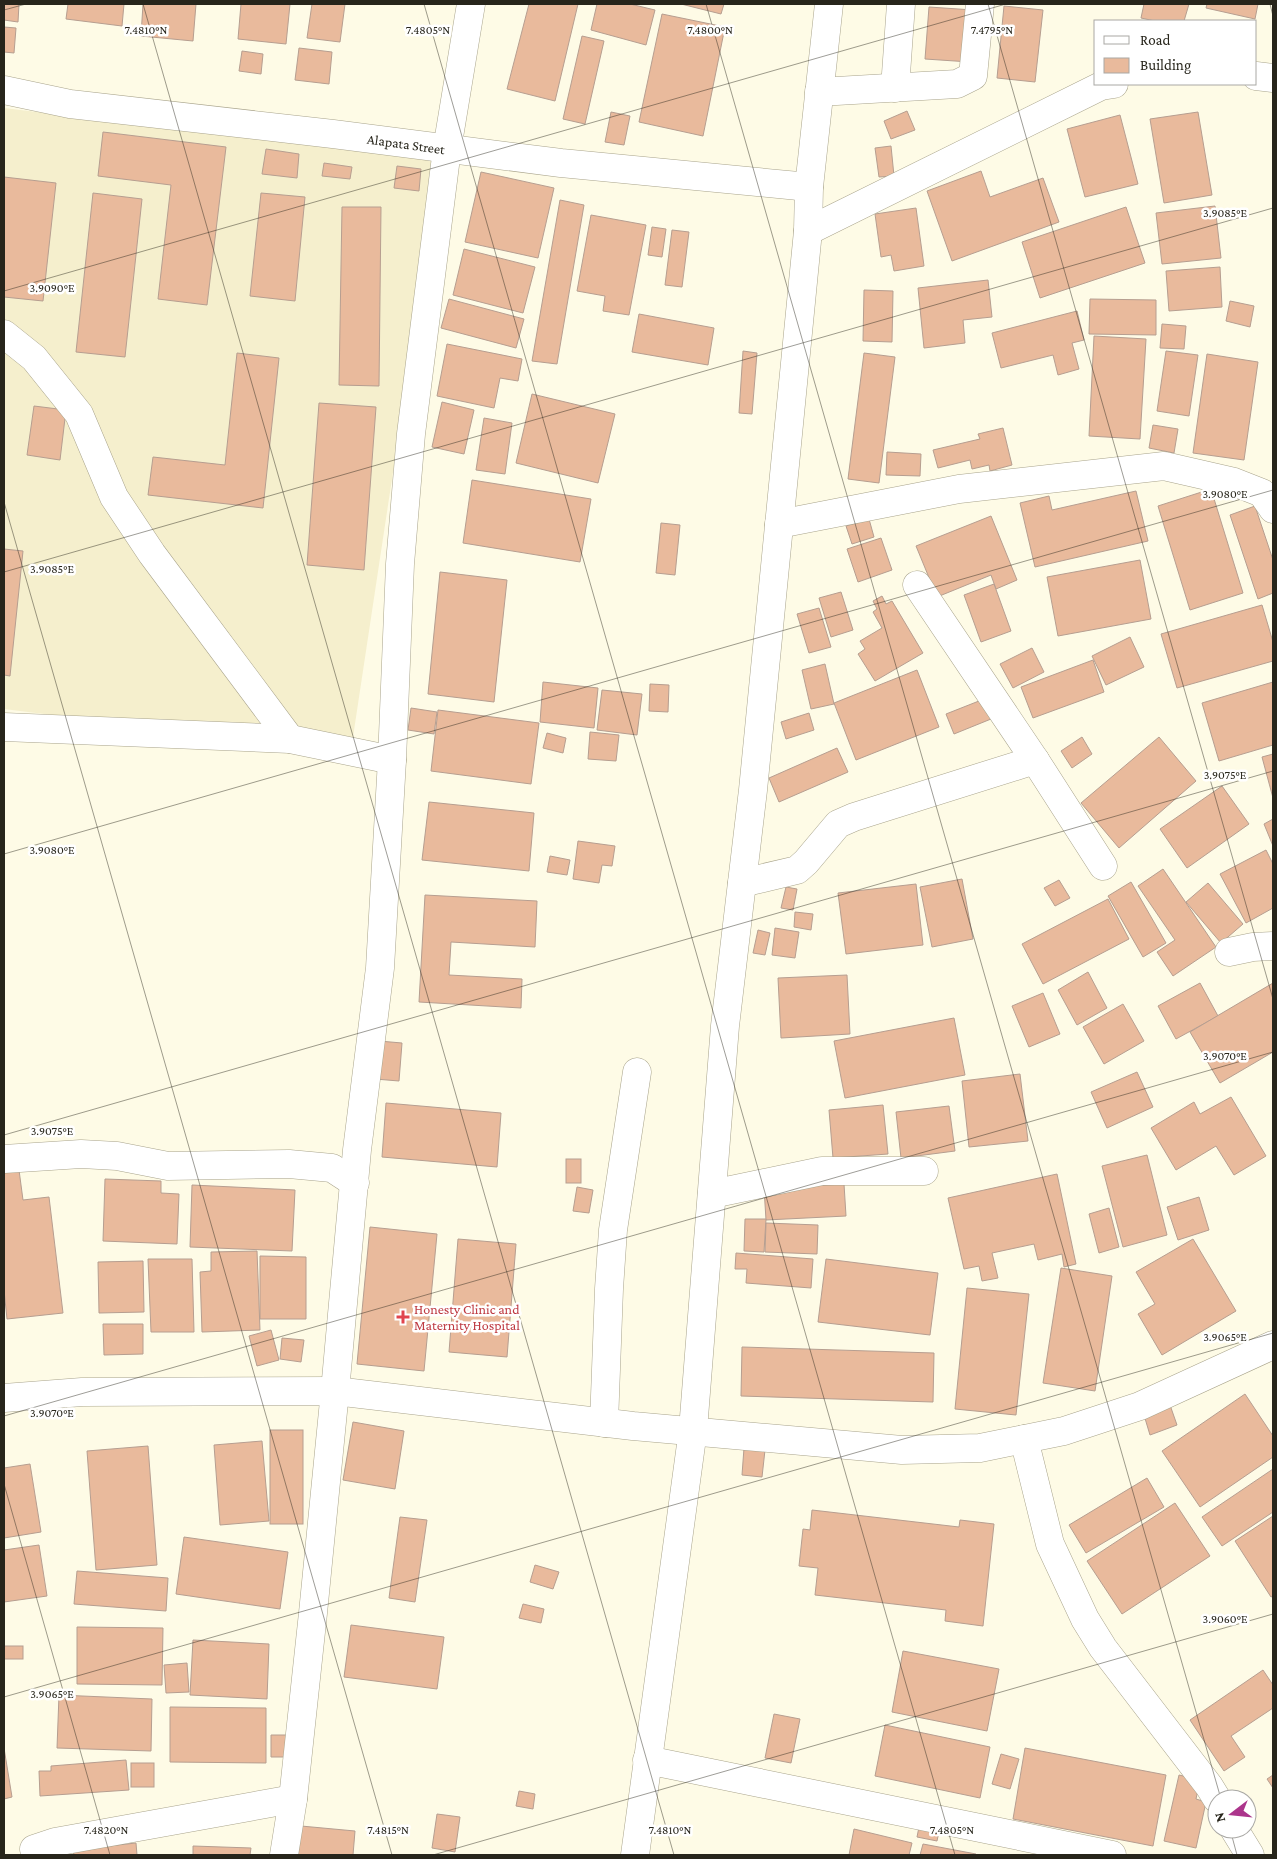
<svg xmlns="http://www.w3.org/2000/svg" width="1277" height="1859" font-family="'Crimson Pro',serif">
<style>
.built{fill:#f5efcd}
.building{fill:#e9ba9c;stroke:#b69e90}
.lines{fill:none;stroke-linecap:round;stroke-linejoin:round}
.minor-casing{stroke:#a9a48c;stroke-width:29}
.minor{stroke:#fff;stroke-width:28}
.ticks{fill:none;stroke:#27251b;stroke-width:1;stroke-opacity:0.45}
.health-dot{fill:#e0444e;stroke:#fff;stroke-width:2}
.labels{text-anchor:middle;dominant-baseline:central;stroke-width:5;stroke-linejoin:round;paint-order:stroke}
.street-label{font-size:14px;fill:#27251b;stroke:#fff}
.health-label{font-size:14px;fill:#be3a42;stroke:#fff;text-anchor:start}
.ticks-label{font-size:12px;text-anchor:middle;fill:#27251b;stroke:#fff;stroke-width:5;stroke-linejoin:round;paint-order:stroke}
</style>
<rect width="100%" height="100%" fill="#fefbe6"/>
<path class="built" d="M4,108L440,161L353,737L116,723L4,709Z"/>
<g class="building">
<path d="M4,4H19L18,22L4,20Z"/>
<path d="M68,4H124L122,26L66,19Z"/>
<path d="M143,4H196L193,41L141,36Z"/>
<path d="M241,4H290L286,44L238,39Z"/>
<path d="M312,4H345L340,42L307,38Z"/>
<path d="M529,4H578L555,101L507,89Z"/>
<path d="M597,4H630L655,10L646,45L591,30Z"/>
<path d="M681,4H724L721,14Z"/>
<path d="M1144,4H1189L1184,21H1155L1141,18Z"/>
<path d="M1207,4H1258L1255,19L1206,8Z"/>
<path d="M1004,6L1043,10L1035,82L997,78Z"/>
<path d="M929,7L973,10L970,62L925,59Z"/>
<path d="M662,14L725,27L703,136L639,122Z"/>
<path d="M4,27L16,28L14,53L4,52Z"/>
<path d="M582,36L604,41L585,124L563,119Z"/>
<path d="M299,48L332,52L329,84L295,80Z"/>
<path d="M242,51L263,54L261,74L239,71Z"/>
<path d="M907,111L915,130L891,139L884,121Z"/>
<path d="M611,112L630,116L624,145L605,142Z"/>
<path d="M1198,112L1212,195L1164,203L1150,119Z"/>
<path d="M1120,115L1138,184L1085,197L1067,129Z"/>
<path d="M103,132L226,147L207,305L158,299L171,185L98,176Z"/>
<path d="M891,146L894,176L879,177L875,148Z"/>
<path d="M266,149L299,154L297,178L262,174Z"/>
<path d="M324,163L352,167L350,179L322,176Z"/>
<path d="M397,166L421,169L419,191L394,188Z"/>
<path d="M981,171L990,197L1043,178L1059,222L952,261L927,191Z"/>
<path d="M481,172L554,188L538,258L465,242Z"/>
<path d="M4,177L56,183L43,301L4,297Z"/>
<path d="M93,193L142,199L125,357L76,352Z"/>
<path d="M261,193L305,197L295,301L250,296Z"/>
<path d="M560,200L584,205L557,364L532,361Z"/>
<path d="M1215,206L1221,258L1162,264L1156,213Z"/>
<path d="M342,207H381L379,386L339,385Z"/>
<path d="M1126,207L1145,263L1040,298L1022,242Z"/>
<path d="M916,208L924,266L894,271L891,255L881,257L875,214Z"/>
<path d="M591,215L646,225L629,315L603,311L605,296L577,291Z"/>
<path d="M652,227L666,229L662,257L648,255Z"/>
<path d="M672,230L689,232L682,287L665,285Z"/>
<path d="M464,249L535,267L523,313L453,295Z"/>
<path d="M1220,267L1222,307L1169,311L1166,271Z"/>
<path d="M988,280L992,317L963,320L965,343L924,348L918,288Z"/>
<path d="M864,290L893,291L892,342L863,341Z"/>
<path d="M449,299L524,319L516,348L441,328Z"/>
<path d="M1090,299L1156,300V335L1089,334Z"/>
<path d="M1230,301L1254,306L1250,327L1226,321Z"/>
<path d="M1077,311L1084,340L1072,343L1079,369L1058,375L1053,355L1001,368L992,333Z"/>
<path d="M639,314L714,328L708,365L632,352Z"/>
<path d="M1162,324L1186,326L1184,349L1160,348Z"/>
<path d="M1094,336L1146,339L1140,439L1089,436Z"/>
<path d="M447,344L522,359L518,381L500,378L494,408L437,396Z"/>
<path d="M743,351L757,353L752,414L739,413Z"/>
<path d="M1166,351L1198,355L1189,416L1157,411Z"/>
<path d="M237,353L279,358L263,508L148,495L153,457L225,465Z"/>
<path d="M864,353L895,357L879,483L848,479Z"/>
<path d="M1207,354L1258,362L1244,460L1193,453Z"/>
<path d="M532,394L615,414L598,483L516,463Z"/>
<path d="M442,402L474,410L464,454L432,447Z"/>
<path d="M319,403L376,407L364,570L307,565Z"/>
<path d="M34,406L66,410L60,460L27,455Z"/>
<path d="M484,418L512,423L505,474L476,470Z"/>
<path d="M1153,425L1178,429L1174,453L1149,448Z"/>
<path d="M1003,428L1012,465L990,471L989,465L972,469L970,460L938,468L933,450L980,439L978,434Z"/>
<path d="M887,452L921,454L920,476L886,475Z"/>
<path d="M472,480L591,499L580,562L463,543Z"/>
<path d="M1211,489L1243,593L1190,610L1158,506Z"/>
<path d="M1136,491L1148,541L1035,567L1020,503L1049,496L1052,510Z"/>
<path d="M1255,506L1273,560V593L1258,599L1230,515Z"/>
<path d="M991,516L1017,580L996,589L991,575L937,597L916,546Z"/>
<path d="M869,519L874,537L852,544L846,526Z"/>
<path d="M661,523L680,525L675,575L656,573Z"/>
<path d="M881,538L892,570L858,582L847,549Z"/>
<path d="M4,549L23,551L10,676L4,675Z"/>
<path d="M1140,560L1151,619L1058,636L1047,577Z"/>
<path d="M440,572L507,580L494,702L428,694Z"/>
<path d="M994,584L1011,631L981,642L964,595Z"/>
<path d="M841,592L853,630L831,637L819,598Z"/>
<path d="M882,596L886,604L892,601L923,653L875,681L858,654L865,649L860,641L882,628L873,612L877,609L873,601Z"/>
<path d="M1262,605L1273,642V661L1177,688L1161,634Z"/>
<path d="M819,608L831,647L809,653L797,614Z"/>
<path d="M1130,637L1144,667L1106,685L1092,656Z"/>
<path d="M1032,648L1044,672L1013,688L1000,664Z"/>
<path d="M1093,660L1104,692L1033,718L1021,687Z"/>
<path d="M825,664L834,704L811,709L802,670Z"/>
<path d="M917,670L939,727L856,760L834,703Z"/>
<path d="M543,682L598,688L594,728L540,722Z"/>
<path d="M1273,682V745L1219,761L1202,703Z"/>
<path d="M650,684L669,685L668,712L649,711Z"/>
<path d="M602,690L642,694L637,735L597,730Z"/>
<path d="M984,699L991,719L954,734L946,714Z"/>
<path d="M411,708L437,712L434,734L408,730Z"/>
<path d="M438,710L539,723L531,784L431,771Z"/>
<path d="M809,713L814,730L786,739L781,722Z"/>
<path d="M590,732L619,735L616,761L588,759Z"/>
<path d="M547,733L566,738L563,753L543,748Z"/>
<path d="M1082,737L1092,754L1072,768L1061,751Z"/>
<path d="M1159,737L1196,781L1119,848L1081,803Z"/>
<path d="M837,748L848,772L779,802L769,778Z"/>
<path d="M1273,754V798L1262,757Z"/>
<path d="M1222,786L1249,824L1187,868L1160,829Z"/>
<path d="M429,802L534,813L529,871L422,860Z"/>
<path d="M1273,819V846L1264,824Z"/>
<path d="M578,841L615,846L612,866L602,865L599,883L573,879Z"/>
<path d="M1266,850L1273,864V908L1246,923L1220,874Z"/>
<path d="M550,856L570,860L567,875L547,872Z"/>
<path d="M1163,869L1216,947L1173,976L1157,952L1175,940L1138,886Z"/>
<path d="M962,879L973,939L932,947L920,887Z"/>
<path d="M1059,880L1070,898L1055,906L1044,888Z"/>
<path d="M1131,882L1166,943L1143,957L1108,896Z"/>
<path d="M1208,883L1243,924L1221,943L1186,902Z"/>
<path d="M916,884L923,945L846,954L838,893Z"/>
<path d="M786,887L797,889L793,910L781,908Z"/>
<path d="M425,895L537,901L535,947L451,942L449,975L522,979L521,1008L419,1002Z"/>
<path d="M1108,899L1129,939L1043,984L1022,944Z"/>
<path d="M795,912L813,914L811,930L794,927Z"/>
<path d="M775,928L799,932L795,958L772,955Z"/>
<path d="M758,930L770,933L765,955L753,953Z"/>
<path d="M1088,972L1107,1008L1077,1025L1058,990Z"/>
<path d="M847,975L850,1034L781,1038L778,978Z"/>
<path d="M1200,983L1218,1016L1176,1039L1158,1006Z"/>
<path d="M1273,983V1052L1220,1083L1190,1032Z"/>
<path d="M1043,993L1060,1034L1029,1047L1012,1006Z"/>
<path d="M1123,1004L1144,1041L1104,1064L1083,1027Z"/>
<path d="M954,1018L965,1075L845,1098L834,1041Z"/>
<path d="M379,1041L402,1043L399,1081L375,1079Z"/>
<path d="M1137,1072L1153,1107L1107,1128L1091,1092Z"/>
<path d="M1020,1074L1028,1141L969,1147L962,1081Z"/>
<path d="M1231,1097L1266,1156L1234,1175L1216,1146L1176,1170L1151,1128L1194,1102L1200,1114Z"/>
<path d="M386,1103L501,1113L497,1167L382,1157Z"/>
<path d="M883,1105L888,1154L833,1158L829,1110Z"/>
<path d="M949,1106L955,1151L901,1158L896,1112Z"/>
<path d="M1147,1155L1167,1235L1123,1247L1102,1166Z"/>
<rect x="566" y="1159" width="15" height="24"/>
<path d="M19,1170L23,1200L49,1197L63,1313L7,1319L4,1290V1171Z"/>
<path d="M1057,1174L1076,1264L1064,1267L1062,1254L1038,1260L1034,1244L992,1253L998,1278L982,1281L979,1266L964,1269L948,1198Z"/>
<path d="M105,1179L161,1181V1193L179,1194L177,1244L103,1241Z"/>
<path d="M844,1184L846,1216L766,1220L764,1188Z"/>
<path d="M192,1185L295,1190L292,1251L190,1247Z"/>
<path d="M577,1187L593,1190L589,1213L573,1211Z"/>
<path d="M1199,1197L1209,1230L1178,1240L1167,1207Z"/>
<path d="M1109,1208L1119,1247L1099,1253L1089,1214Z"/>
<path d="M745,1219H766L764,1252L744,1251Z"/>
<path d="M766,1223L818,1225L817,1254L765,1252Z"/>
<path d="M370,1227L437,1234L424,1371L357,1364Z"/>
<path d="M458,1239L516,1244L507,1357L449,1352Z"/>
<path d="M1193,1239L1236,1311L1162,1355L1138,1314L1155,1304L1136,1272Z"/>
<path d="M257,1251L260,1330L202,1332L200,1272L211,1271V1252Z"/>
<path d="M736,1253L813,1259L811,1288L746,1283L747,1269H735Z"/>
<path d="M260,1256L306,1257V1319H260Z"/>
<path d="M148,1259H192L194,1332H151Z"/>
<path d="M826,1259L938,1273L930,1335L818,1322Z"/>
<path d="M143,1261L144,1312L99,1313L98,1262Z"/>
<path d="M1061,1268L1112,1276L1095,1391L1043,1383Z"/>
<path d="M967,1288L1029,1294L1016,1415L955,1409Z"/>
<path d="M103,1324H143V1354L104,1355Z"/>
<path d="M271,1330L279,1360L257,1366L249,1336Z"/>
<path d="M282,1338L304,1340L301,1362L280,1359Z"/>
<path d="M742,1347L934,1353L933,1402L741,1396Z"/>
<path d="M1245,1394L1273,1436V1457L1200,1507L1162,1451Z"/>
<path d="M1170,1405L1177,1425L1150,1435L1144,1415Z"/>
<path d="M353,1422L404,1431L395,1489L343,1480Z"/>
<rect x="270" y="1430" width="33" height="94"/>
<path d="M262,1441L269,1521L220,1525L214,1445Z"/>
<path d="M148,1446L157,1565L96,1570L87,1451Z"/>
<path d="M744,1448L765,1450L762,1477L742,1475Z"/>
<path d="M30,1464L41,1532L4,1538V1468Z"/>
<path d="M1273,1469V1512L1222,1546L1202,1517Z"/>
<path d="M1147,1478L1164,1507L1086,1553L1069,1525Z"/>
<path d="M1175,1503L1210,1556L1122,1614L1087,1561Z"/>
<path d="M812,1510L959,1527L960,1520L994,1524L983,1626L945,1621L946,1610L815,1595L818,1568L799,1566L803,1529L810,1530Z"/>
<path d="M1273,1516V1596L1271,1597L1235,1541Z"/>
<path d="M400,1517L427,1520L415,1602L389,1598Z"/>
<path d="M184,1537L288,1552L280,1609L176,1594Z"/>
<path d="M39,1545L47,1596L4,1602V1550Z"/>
<path d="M535,1565L559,1572L553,1589L530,1582Z"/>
<path d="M77,1571L168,1578L166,1611L74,1604Z"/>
<path d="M523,1604L544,1609L541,1623L519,1618Z"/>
<path d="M351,1625L444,1637L437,1689L344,1677Z"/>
<path d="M77,1627L163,1628L162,1685L77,1684Z"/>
<path d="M193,1640L269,1644L267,1699L190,1695Z"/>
<rect x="4" y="1646" width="19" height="13"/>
<path d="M903,1651L999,1669L987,1731L892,1712Z"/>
<path d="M187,1663L189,1692L166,1693L164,1665Z"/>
<path d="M1263,1670L1273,1685V1708L1231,1736L1245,1757L1224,1771L1190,1720Z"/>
<path d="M59,1695L152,1699L151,1751L57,1748Z"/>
<path d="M170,1707L266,1708V1763L170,1762Z"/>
<path d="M774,1714L800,1719L791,1763L765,1758Z"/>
<path d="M885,1725L990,1747L980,1798L875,1776Z"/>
<path d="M271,1735H286L287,1757H271Z"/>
<path d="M4,1748L12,1797L4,1799Z"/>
<path d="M1025,1748L1166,1775L1153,1846L1013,1819Z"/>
<path d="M1001,1754L1019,1759L1010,1789L992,1784Z"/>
<path d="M126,1760L129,1790L40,1796L39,1771H51V1766Z"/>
<rect x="131" y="1763" width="23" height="24"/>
<path d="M1179,1775L1200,1780L1196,1799L1206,1802L1196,1848L1164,1841Z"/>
<path d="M1273,1775V1788L1267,1779Z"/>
<path d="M519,1791L535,1794L533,1809L516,1806Z"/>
<path d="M437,1814L460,1817L455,1852L432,1848Z"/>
<path d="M920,1822L940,1827L937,1841L917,1837Z"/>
<path d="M301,1826L355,1831L353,1855H298Z"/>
<path d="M854,1829L912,1843L909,1855H849Z"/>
<path d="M136,1843L137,1855H74L73,1850Z"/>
<path d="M923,1844L976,1854V1855H920Z"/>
<path d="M193,1846L251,1848L250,1855H193Z"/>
</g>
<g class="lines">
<defs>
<g id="minor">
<path d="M1256,76L1273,78"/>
<path d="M895,88L901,4"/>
<path d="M4,90L70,104L333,134L561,163L809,187"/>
<path d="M819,92L957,84L973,76L980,4"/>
<path d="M808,231L1101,86L1114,84"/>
<path d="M4,334L34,358L79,414L114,497L152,554L290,739"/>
<path d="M779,524L959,489L1164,466L1234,482L1262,493L1273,509"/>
<path d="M917,585L1035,760L1103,866"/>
<path d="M4,727L290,739L392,760"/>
<path d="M742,883L797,870L806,862L838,824L854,817L1035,760"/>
<path d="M1229,952L1253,947L1273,946"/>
<path d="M4,1159L81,1154L117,1156L168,1166L289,1164L332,1168L355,1183"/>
<path d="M712,1194L822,1171H924"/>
<path d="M4,1398L82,1392L335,1391L633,1426L902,1450L980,1448L1064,1431L1140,1406L1273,1345"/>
<path d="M604,1423L609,1289L613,1230L637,1072"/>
<path d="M1024,1439L1050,1544L1085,1619L1103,1648L1209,1786L1217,1799"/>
<path d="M647,1760L1112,1855"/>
<path d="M1234,1829L1250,1855"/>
<path d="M34,1849L55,1842L293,1799"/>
<path d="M284,1855L293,1799L313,1613L335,1391L357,1150L380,968L392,760L400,564L411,434L447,149L471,4"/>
<path d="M635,1855L693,1430L725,1026L753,790L808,231L809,187L829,4"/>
</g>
</defs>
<use href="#minor" class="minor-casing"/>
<use href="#minor" class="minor"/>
</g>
<path class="ticks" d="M143,4L674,1855M424,4L955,1855M706,4L1221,1799M988,4L1273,999M1270,4L1273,16M4,10L26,4M4,291L1006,4M4,502L392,1855M4,572L1273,208M4,854L1273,490M4,1135L1273,771M4,1416L1273,1052M4,1484L110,1855M4,1697L1273,1333M1230,1829L1237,1855M433,1855L1273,1614"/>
<path class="health-dot" d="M400.5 1309.5h5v5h5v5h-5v5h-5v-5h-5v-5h5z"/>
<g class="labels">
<g class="street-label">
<text transform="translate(406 144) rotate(8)">Alapata Street</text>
</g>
<g class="health-label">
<text x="414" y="1309">Honesty Clinic and<tspan x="414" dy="16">Maternity Hospital</tspan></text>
</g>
</g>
<g class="ticks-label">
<text x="146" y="34">7.4810°N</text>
<text x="428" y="34">7.4805°N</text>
<text x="710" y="34">7.4800°N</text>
<text x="992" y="34">7.4795°N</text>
<text x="1225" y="217">3.9085°E</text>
<text x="52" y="292">3.9090°E</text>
<text x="1225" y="498">3.9080°E</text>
<text x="52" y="573">3.9085°E</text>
<text x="1225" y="779">3.9075°E</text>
<text x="52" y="854">3.9080°E</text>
<text x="1225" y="1060">3.9070°E</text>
<text x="52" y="1135">3.9075°E</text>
<text x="1225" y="1341">3.9065°E</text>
<text x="52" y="1417">3.9070°E</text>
<text x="1225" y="1623">3.9060°E</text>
<text x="52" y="1698">3.9065°E</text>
<text x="106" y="1834">7.4820°N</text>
<text x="388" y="1834">7.4815°N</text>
<text x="670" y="1834">7.4810°N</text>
<text x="952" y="1834">7.4805°N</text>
</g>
<rect width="1277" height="1859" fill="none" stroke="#27251b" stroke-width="10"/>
<rect x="1094" y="20" width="162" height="65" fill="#ffffff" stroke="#a9a8a4"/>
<rect x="1104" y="36" width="25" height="8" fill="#ffffff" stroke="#a9a8a4"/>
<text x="1140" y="45" font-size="15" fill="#27251b">Road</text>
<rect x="1104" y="58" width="25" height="15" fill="#e9ba9c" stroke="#a9a8a4"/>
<text x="1140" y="70" font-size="15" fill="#27251b">Building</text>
<g transform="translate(1232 1814) rotate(254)"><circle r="24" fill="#ffffff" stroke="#a9a8a4"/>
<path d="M0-4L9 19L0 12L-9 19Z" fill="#ac358c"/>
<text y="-8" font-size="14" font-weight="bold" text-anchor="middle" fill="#27251b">N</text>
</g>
</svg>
